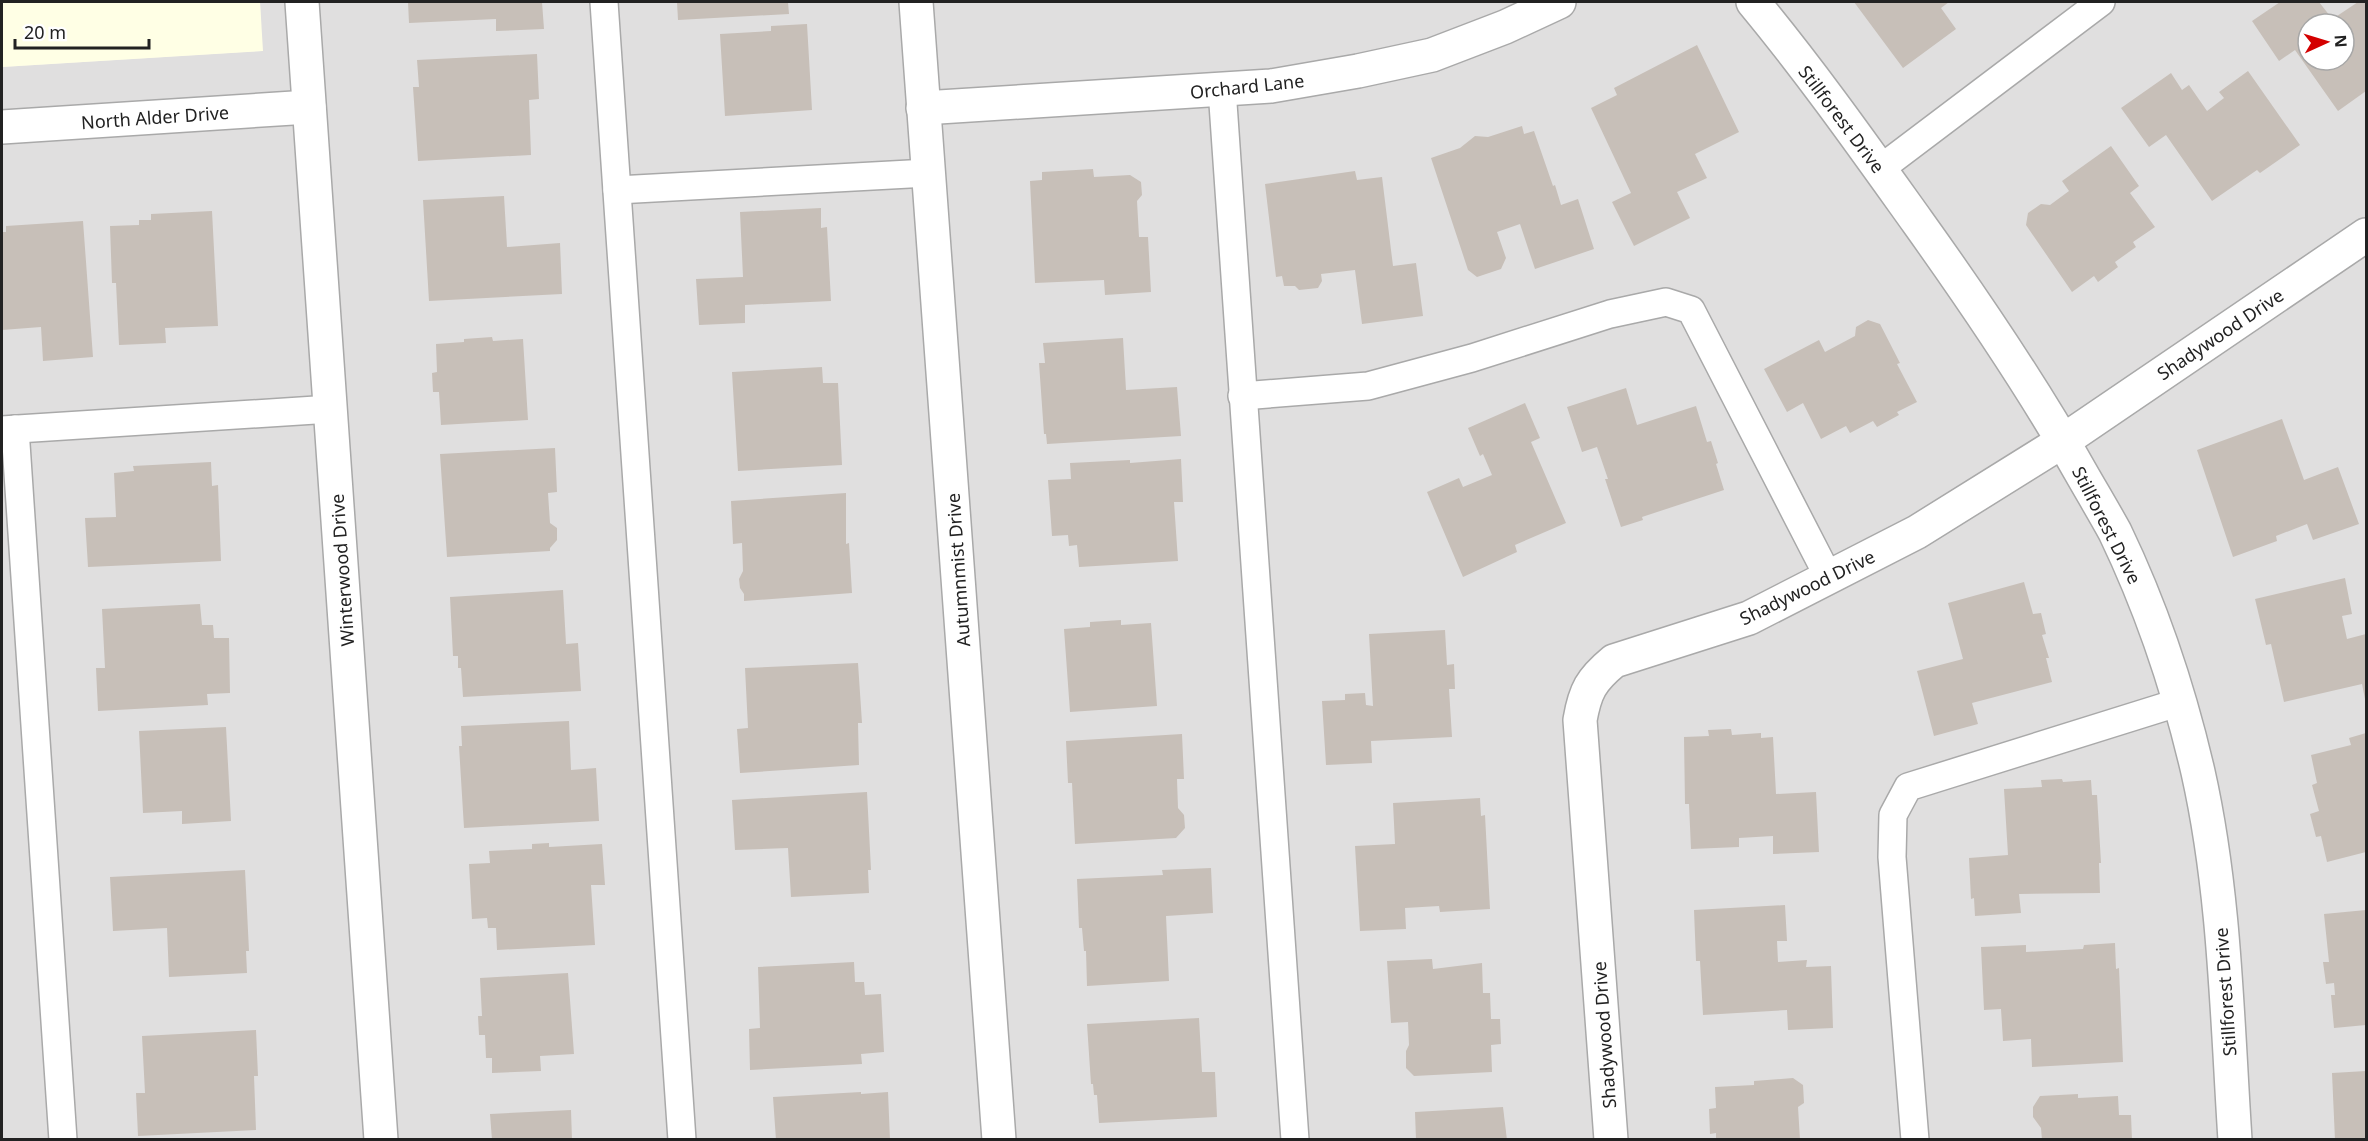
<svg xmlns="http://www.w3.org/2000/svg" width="2368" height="1141" font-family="'Noto Sans',sans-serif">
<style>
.residential{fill:#e0dfdf;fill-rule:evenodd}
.education{fill:#ffffe5}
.building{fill:#c7bfb8}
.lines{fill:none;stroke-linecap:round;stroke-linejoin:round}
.service-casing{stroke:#a9a9a9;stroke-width:30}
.minor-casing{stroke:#a9a9a9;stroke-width:36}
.service{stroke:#fff;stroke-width:27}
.minor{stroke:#fff;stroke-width:33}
.labels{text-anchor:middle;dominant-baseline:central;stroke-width:4.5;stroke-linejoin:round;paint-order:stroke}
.street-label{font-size:18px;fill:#222;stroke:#fff}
</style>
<rect width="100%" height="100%" fill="#f2efe9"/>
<path class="residential" d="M260,2H2366V1139L2,1140V67L262,51ZM2308,24H2344V60H2308Z"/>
<path class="education" d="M2,2H260L263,51L2,67Z"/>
<g class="building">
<path d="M408,2H542L544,29L496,31V19L409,23Z"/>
<path d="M677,2H788L789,14L678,20Z"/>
<path d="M1854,2H1949L1941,8L1956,29L1903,68Z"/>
<path d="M2280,2H2319L2330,16L2319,24H2308V60H2344V24H2325L2358,2H2366V91L2338,111L2295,50L2279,61L2252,21Z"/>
<path d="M807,24L812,110L725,116L720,34L771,31V26Z"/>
<path d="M1697,45L1739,132L1695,154L1707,178L1677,192L1690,218L1634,246L1612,202L1631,193L1591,108L1617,95L1614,88Z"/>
<path d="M537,54L539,99L529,100L531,155L418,161L413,87H419L417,60Z"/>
<path d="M2248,71L2300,145L2260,173L2257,170L2212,201L2166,135L2149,147L2121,108L2171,73L2182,90L2189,85L2207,111L2224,98L2219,92Z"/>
<path d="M1522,126L1524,134L1534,131L1553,186L1555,185L1561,205L1578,199L1594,249L1535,269L1520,224L1497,232L1506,258L1501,269L1477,277L1468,270L1431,158L1460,148L1475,136L1488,137Z"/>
<path d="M2111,146L2139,186L2130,193L2155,227L2133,242L2136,247L2115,262L2118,267L2098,282L2094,276L2072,292L2026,225L2028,213L2041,204L2050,205L2069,191L2062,181Z"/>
<path d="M1093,169L1094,177L1130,175L1141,182L1142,195L1137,201L1139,237H1148L1151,292L1105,295L1104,280L1035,283L1030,181L1042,180V172Z"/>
<path d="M1355,171L1357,180L1382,177L1393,266L1416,263L1423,316L1362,324L1355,270L1321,274L1322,281L1318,288L1299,290L1295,286H1284L1282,276L1276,277L1265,184Z"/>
<path d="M504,196L507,247L560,243L562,294L429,301L423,200Z"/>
<path d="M821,208V228L827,227L831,301L745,305V323L699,325L696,279L743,277L740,212Z"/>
<path d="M212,211L218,326L165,328L166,343L119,345L116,283H112L110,226L139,225V220H151V214Z"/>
<path d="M83,221L93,357L43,361L41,327L2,330V232H6V226Z"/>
<path d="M1868,320L1880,324L1900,363L1897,364L1917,402L1897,412L1899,415L1877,427L1873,421L1850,433L1846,426L1821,439L1803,403L1787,412L1764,369L1819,340L1825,352L1855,336L1856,327Z"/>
<path d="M492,337L493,341L523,339L528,420L441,425L439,392H433L432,373L437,372L436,344L464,342V339Z"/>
<path d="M1123,338L1126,390L1177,387L1181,436L1047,444L1046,434H1044L1039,363H1045L1043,343Z"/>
<path d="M822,367L823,383H838L842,465L738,471L732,372Z"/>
<path d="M1626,388L1637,425L1696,406L1707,442L1711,441L1718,463L1716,464L1724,490L1642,517L1643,520L1621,527L1605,479H1608L1597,447L1582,452L1567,407Z"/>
<path d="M1525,403L1540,438L1531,442L1566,523L1515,545L1517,552L1463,577L1427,492L1459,478L1463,487L1492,475L1483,454L1480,456L1468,428Z"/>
<path d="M2282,419L2304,480L2338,467L2359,524L2313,540L2307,524L2276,536L2277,541L2233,557L2197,450Z"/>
<path d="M555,448L557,492L548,493L550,523L557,528V540L550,548V551L447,557L440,454Z"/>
<path d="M1181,459L1183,502H1174L1178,561L1079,567L1077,545L1069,546L1068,535L1052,536L1048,480L1071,479L1070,463L1130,460V463Z"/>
<path d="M211,462L212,486L218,485L221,561L88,567L85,518L116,517L114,473L134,471L133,466Z"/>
<path d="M846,493V544L849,543L852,593L744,601V594L740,588L739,579L743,571L742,543L733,544L731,501Z"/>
<path d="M2345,578L2352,614L2342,616L2347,639L2366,634V704L2362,684L2284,702L2271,644L2266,645L2255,599Z"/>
<path d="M2024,582L2033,614L2041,613L2046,634L2042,635L2049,658H2046L2052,682L1972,703L1978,724L1934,736L1917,671L1963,659L1948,603Z"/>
<path d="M563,590L566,644L578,643L581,691L463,697L461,668H458V656H453L450,597Z"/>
<path d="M200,604L202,625H213L214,638H229L230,693L207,694L208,705L98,711L96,668H105L102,609Z"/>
<path d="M1121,620V625L1151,623L1157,706L1070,712L1064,629L1090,627V622Z"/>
<path d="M1445,630L1447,665L1454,664L1455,689H1449L1452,737L1371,741L1372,763L1326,765L1322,701L1345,700V694L1365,693L1366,705L1373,706L1369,634Z"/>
<path d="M858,663L862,723H858L859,765L740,773L737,729L748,728L745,668Z"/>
<path d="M569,721L571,770L596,768L599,821L464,828L459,746H462L461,726Z"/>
<path d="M226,727L231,821L182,824V811L143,813L139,731Z"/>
<path d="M1731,729L1732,735L1761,733V738L1773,737L1776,794L1816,792L1819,852L1773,854V836L1739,838V847L1691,849L1689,804H1685L1684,737L1709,736L1708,730Z"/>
<path d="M2366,733V852L2327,862L2321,836L2316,837L2310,814L2319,811L2312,785L2317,783L2311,755L2351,745L2349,738Z"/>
<path d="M1182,734L1184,779H1177L1178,808L1184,815L1185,828L1176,838L1075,844L1072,783H1068L1066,741Z"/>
<path d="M2062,779L2063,782L2091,780L2092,795H2097L2101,863H2099L2100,893L2019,894L2021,913L1975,916L1974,898L1971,899L1969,858L2008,855L2004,789L2042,787L2041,780Z"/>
<path d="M867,792L871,870H868L869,893L791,897L788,848L735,850L732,800Z"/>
<path d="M1480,798L1481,816L1485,815L1490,909L1440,912L1439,906L1405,908L1406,929L1360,931L1355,846L1395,844L1393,803Z"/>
<path d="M549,843V847L602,844L605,885H591L595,945L497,950L496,928H488L487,918L472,919L469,864L490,863L489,851L532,849V844Z"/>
<path d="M1211,868L1213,913L1166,916L1169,981L1087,986L1086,951H1084L1082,928H1079L1077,879L1163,875L1162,870Z"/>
<path d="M245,870L249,951H246L247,973L169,977L167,928L113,931L110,877Z"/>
<path d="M1785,905L1787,941H1777L1778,962L1807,960L1806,967L1831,966L1833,1028L1788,1030L1787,1010L1703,1015L1700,961H1696L1694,910Z"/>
<path d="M2366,910V1025L2334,1028L2331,995H2335L2334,983L2326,984L2323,962H2329L2324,914Z"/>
<path d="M2115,943L2116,969L2119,968L2123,1062L2032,1067L2031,1039L2003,1041L2001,1009L1984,1010L1981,947L2026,945V952L2083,949L2084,945Z"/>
<path d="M1432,959L1433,969L1482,963L1483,993H1490L1491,1019H1500L1501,1044L1491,1045L1492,1072L1414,1076L1406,1068V1051L1409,1045L1408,1022L1391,1023L1387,961Z"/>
<path d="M854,962L855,982H864L865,995L881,994L884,1052L861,1054L862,1064L750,1070L749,1029L760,1028L758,967Z"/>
<path d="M568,973L574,1054L540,1056L541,1071L492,1073V1058H486L485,1035H479L478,1016H482L480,978Z"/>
<path d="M1199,1018L1202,1072H1215L1217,1117L1099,1123L1097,1095H1094L1093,1084H1091L1087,1024Z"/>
<path d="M256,1030L258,1076H254L256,1130L138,1136L136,1093H145L142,1036Z"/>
<path d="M2366,1071V1140H2335L2332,1073Z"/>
<path d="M1793,1078L1803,1085L1804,1103L1798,1107L1800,1140H1716V1133L1710,1134L1709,1109L1716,1108L1715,1087L1754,1085V1081Z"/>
<path d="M861,1092V1094L888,1092L890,1140H776L773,1097Z"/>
<path d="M2078,1094V1098L2118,1096L2119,1115H2131L2132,1140H2042L2041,1128L2033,1117V1107L2040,1096Z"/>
<path d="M1503,1107L1507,1140H1416L1415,1112Z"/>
<path d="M571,1110L572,1140H492L490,1114Z"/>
</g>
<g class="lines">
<defs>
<g id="service">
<path d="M604,2L682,1140"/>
<path d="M1222,89L1295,1140"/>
<path d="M1880,169L2101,2"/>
<path d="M617,190L928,173"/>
<path d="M1242,396L1368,386L1472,358L1610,314L1666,302L1691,310L1829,578"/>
<path d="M15,429L63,1140"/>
<path d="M2,430L331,409"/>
<path d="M1915,1140L1892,857L1893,815L1908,787L2180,702"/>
</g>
<g id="minor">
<path d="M302,2L381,1140"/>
<path d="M916,2L999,1140"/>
<path d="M1753,2C1811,72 1864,147 1917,221C1975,302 2031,384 2080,471C2092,492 2104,512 2115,532C2152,609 2179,690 2198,772C2225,892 2227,1017 2235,1140"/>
<path d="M923,108L1271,86L1358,71L1432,55L1505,27L1559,2"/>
<path d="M2,127L309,107"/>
<path d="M1611,1140L1580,720C1585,691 1591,680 1614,661L1749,618L1917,532L2063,441L2366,235"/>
</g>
</defs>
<use href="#service" class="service-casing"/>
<use href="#minor" class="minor-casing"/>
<use href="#service" class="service"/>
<use href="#minor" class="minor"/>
</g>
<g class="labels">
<g class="street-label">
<text transform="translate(1247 86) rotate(-6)">Orchard Lane</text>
<text transform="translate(155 117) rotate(-4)">North Alder Drive</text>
<text transform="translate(1842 119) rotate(53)">Stillforest Drive</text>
<text transform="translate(2220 334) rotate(-34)">Shadywood Drive</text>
<text transform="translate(2107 525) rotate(63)">Stillforest Drive</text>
<text transform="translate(342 570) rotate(-94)">Winterwood Drive</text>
<text transform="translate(958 570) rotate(-94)">Autumnmist Drive</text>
<text transform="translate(1807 587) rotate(-26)">Shadywood Drive</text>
<text transform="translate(2225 992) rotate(-94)">Stillforest Drive</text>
<text transform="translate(1604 1035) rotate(-94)">Shadywood Drive</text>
</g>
</g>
<rect width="2368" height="1141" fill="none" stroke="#222222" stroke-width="6"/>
<g transform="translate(2326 42) rotate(86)"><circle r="28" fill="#ffffff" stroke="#a7a7a7" stroke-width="1.5"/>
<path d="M0-4.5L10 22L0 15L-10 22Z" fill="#d40000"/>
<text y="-9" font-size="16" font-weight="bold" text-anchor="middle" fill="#222222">N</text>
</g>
<path d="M15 39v9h134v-9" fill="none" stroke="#222222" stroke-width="3"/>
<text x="24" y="39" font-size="18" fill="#222222" stroke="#ffffff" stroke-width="4.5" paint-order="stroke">20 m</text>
</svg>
